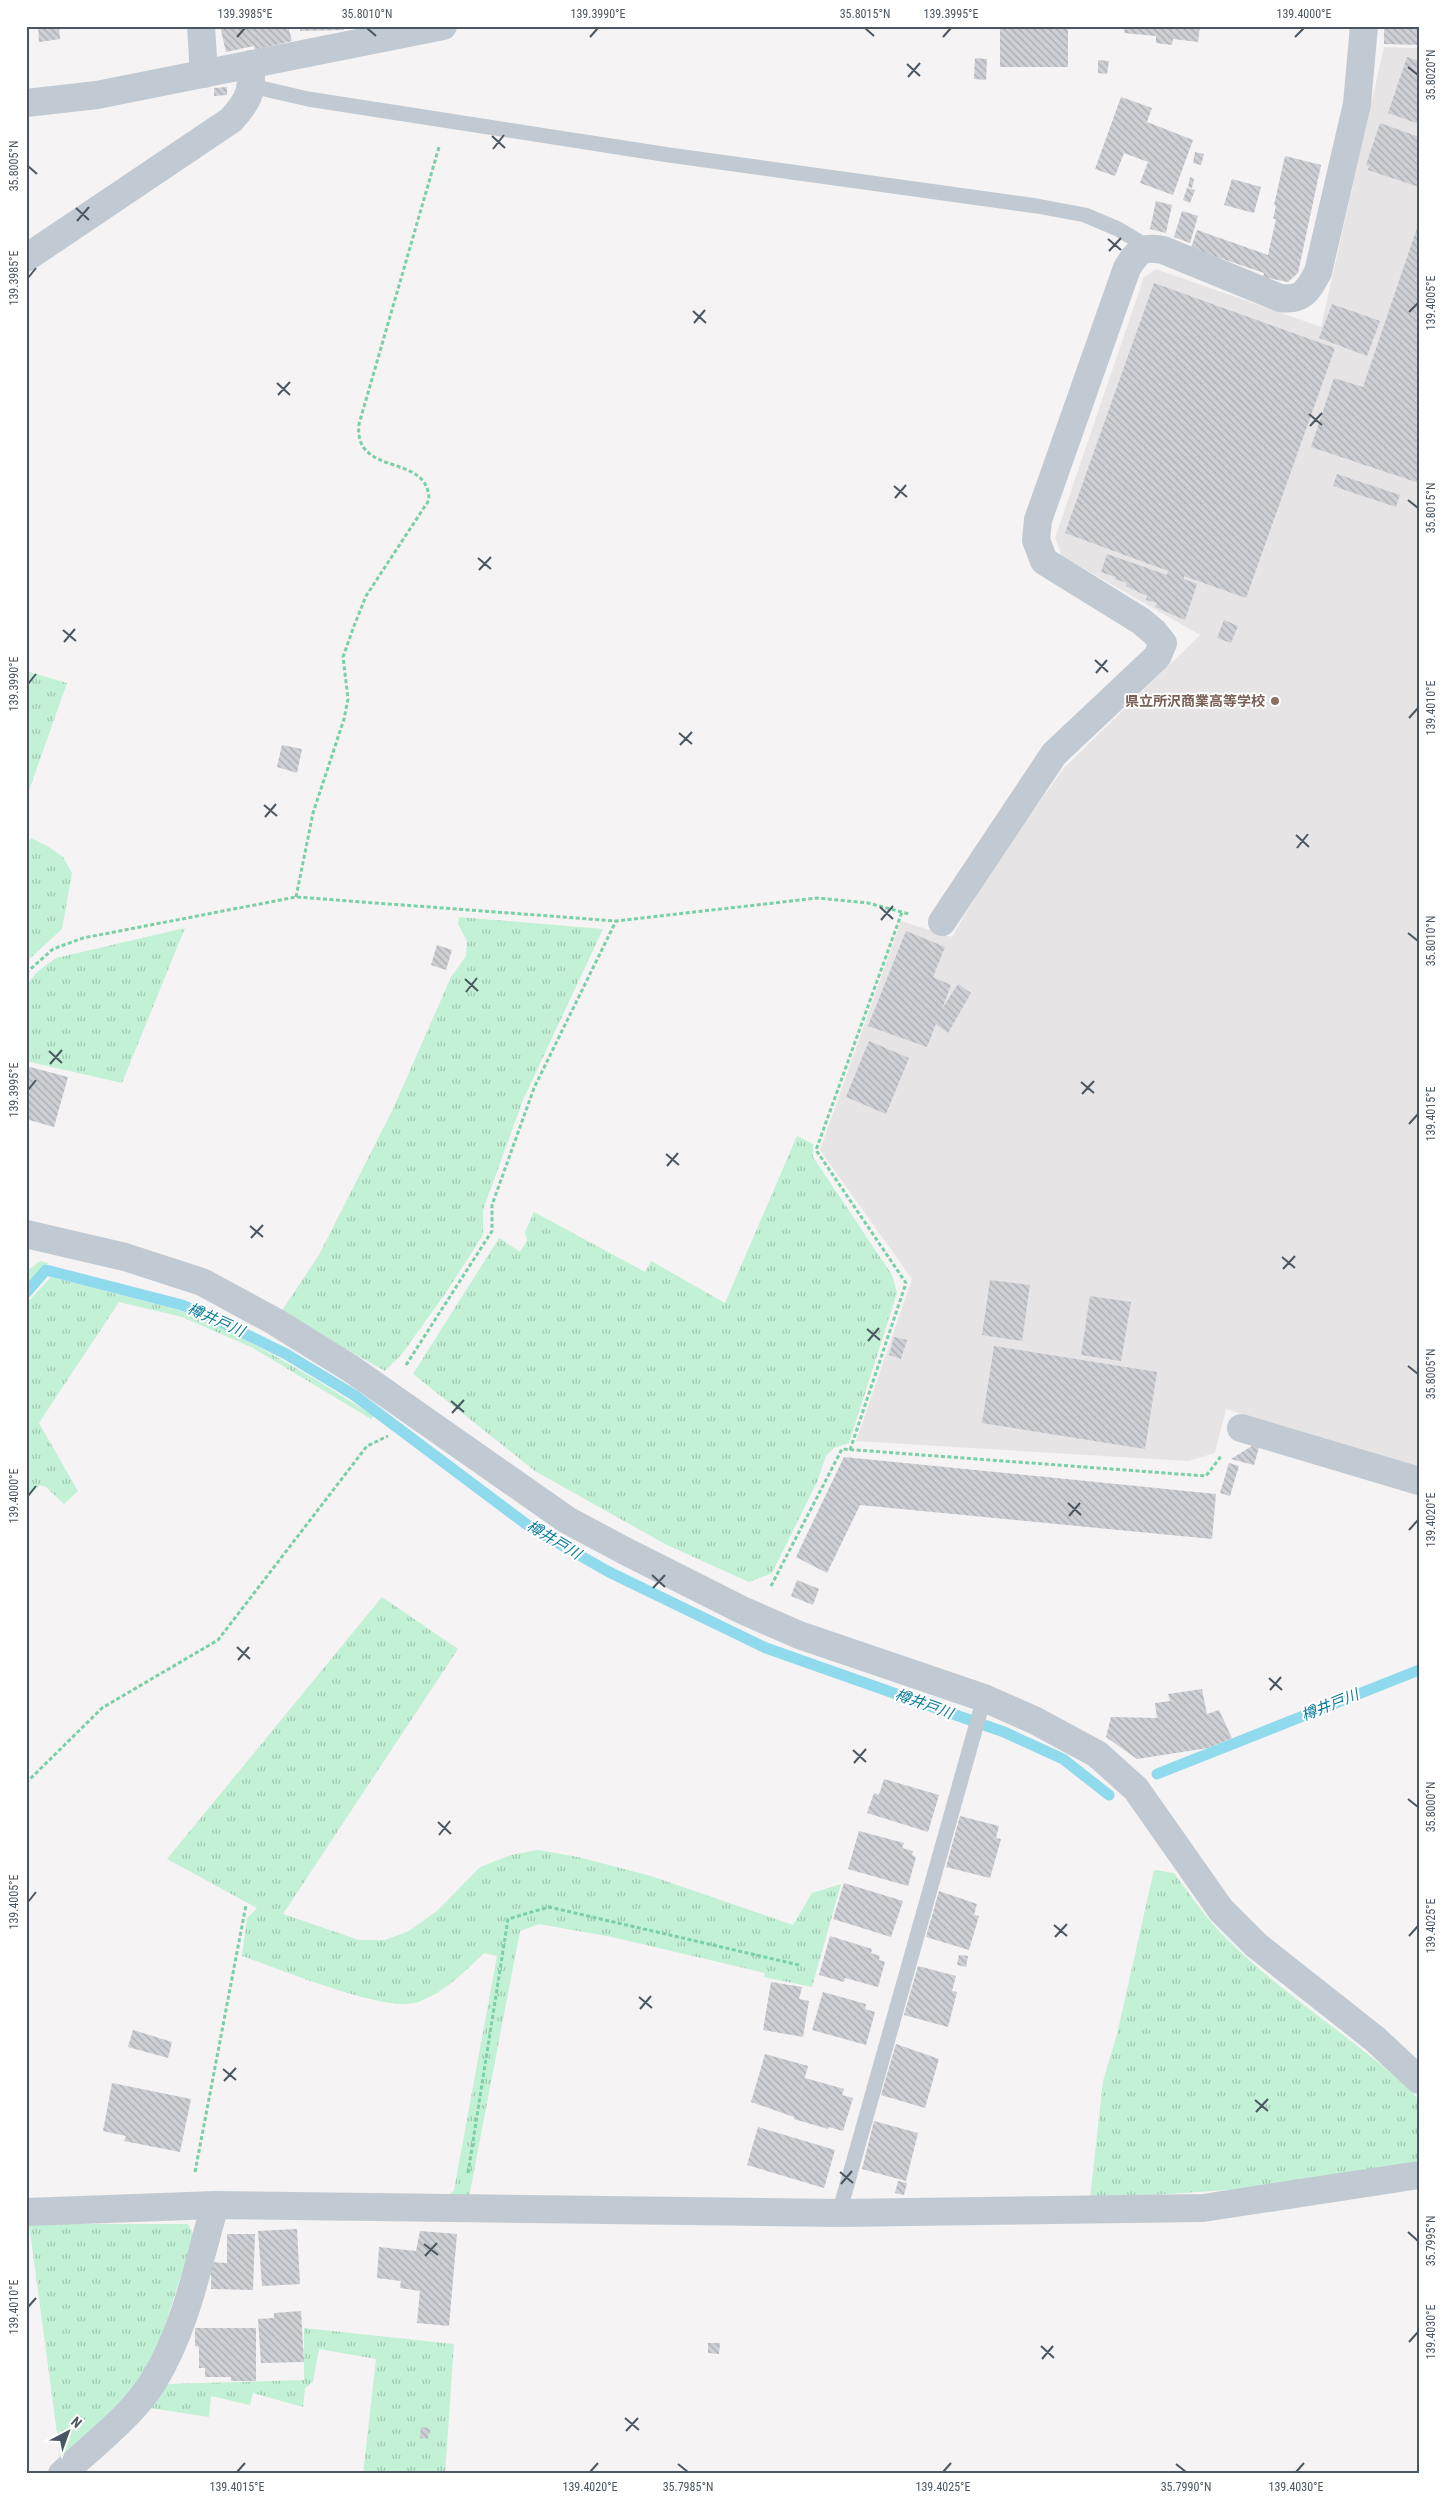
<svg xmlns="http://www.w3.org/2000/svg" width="1445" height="2500" font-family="'Roboto Condensed','Noto Sans JP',sans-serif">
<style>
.education{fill:#e6e4e5}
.grass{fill:url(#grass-tufts)}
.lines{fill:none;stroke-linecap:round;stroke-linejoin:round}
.stream{stroke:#90daee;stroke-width:11}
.building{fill:url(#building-back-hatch)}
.path{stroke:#7ad0a6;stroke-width:3;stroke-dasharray:4 2.5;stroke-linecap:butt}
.lane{stroke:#c1cad2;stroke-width:15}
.street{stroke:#c1cad2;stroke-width:28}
.ticks{fill:none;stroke:#4a5661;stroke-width:2}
.education-dot{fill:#8d6e63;stroke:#fff;stroke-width:2}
.labels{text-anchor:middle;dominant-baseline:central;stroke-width:4;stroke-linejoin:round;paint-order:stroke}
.education-label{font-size:14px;font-weight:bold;fill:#785e54;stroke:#fff;text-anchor:end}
.water-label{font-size:15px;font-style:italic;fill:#0c7c9b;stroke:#fff}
.neatline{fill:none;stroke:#4a5661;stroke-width:2}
.ticks-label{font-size:12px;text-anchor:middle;fill:#4a5661}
</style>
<defs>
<pattern id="grass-tufts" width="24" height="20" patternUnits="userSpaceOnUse" patternTransform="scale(1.25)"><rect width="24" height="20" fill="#c3f1d5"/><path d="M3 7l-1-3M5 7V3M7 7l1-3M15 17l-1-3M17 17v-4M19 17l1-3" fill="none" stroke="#a0c6b0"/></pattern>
<pattern id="building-back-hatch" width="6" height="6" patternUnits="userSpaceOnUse" patternTransform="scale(1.25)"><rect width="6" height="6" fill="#cdcfd5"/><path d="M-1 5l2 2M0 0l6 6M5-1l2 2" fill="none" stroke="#a8abb0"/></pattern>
</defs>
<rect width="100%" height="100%" fill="#f5f3f3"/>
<path class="education" d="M1384,47L1419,48V1467L1226,1409L1215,1453L1188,1461L856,1441L912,1279L820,1150L901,921L952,937L993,867L1064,768L1200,635L1062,556L1055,538L1144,277L1156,269L1321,327Z"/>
<g class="grass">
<path d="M26,671L67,683L26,799Z"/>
<path d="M31,838L49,847L63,857L72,873L62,929L26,962V847Z"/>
<path d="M459,917L603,929L523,1100L483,1210V1235L447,1291L402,1354L385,1371L281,1312L319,1255L393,1109L451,977L466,956L467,941L458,924Z"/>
<path d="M185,928L122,1083L26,1061V986L37,972L56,958Z"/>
<path d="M797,1136L813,1144V1157L892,1275L897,1293L849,1443L834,1448L826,1456L817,1482L772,1573L749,1582L665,1544L535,1471L413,1374L499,1238L520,1252L527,1240L525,1232L534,1212L645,1272L651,1261L725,1303Z"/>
<path d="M40,1261L48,1263L26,1288V1272Z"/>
<path d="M51,1277L179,1310C248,1337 311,1376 374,1416L371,1419L251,1347L182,1317L119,1302L39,1423L78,1491L64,1504L46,1487L40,1485L26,1499V1304Z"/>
<path d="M382,1597L458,1649L283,1914L359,1940H385L409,1931L437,1911L480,1867L511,1855L538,1850L578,1857L651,1876L793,1925L812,1893L841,1884L812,1987L764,1977L765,1973L612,1937L539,1924L520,1931L469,2197L449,2195L454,2190L497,1956L484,1953C463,1973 445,1992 418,2002C386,2014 278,1968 242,1956L247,1918L257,1908L167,1859Z"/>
<path d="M1154,1870L1174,1873C1191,1896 1208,1921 1229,1941C1287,1999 1360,2041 1419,2099V2164L1243,2189L1090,2199L1103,2081L1117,2034Z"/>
<path d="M29,2224H188L194,2235L151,2369L61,2463Z"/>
<path d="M304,2328L454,2344L445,2474H363L376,2359L319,2349L313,2382L305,2388L303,2407L253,2393L250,2405L211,2396L209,2417L150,2408L167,2384L304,2380Z"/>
</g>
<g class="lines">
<g class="stream">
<path d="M26,1293L46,1270L182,1305L213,1318L286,1354L354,1395L530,1527L609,1572L766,1648L1004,1732L1063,1759L1109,1795"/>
<path d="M1157,1774L1419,1670"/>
</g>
</g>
<g class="building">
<path d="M38,26H59L60,39L39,42Z"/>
<path d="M220,26H288L292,41L255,50L254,46L226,52Z"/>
<path d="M300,26H344V30L300,31Z"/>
<rect x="1000" y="26" width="68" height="41"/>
<path d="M1125,26H1200L1198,42L1173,39L1172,45L1156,43V36L1124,33Z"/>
<path d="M1384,26H1419V45L1384,44Z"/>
<path d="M1407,57L1419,61V124L1388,113Z"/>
<path d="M975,58L987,59L986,80L974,79Z"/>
<path d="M1098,60L1109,61L1107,74L1098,73Z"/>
<path d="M227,87V95L214,96V88Z"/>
<path d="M1121,97L1152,108L1147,122L1193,140L1173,195L1140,183L1148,162L1124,153L1115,176L1095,169Z"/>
<path d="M1380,123L1419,137V187L1368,170L1369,166L1366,165Z"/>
<path d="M1195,152L1204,154L1201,165L1193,163Z"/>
<path d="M1285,156L1321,165L1298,273L1288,282L1263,277L1264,273L1191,248L1197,230L1268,255L1276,219H1273L1276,206L1274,205Z"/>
<path d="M1190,177L1194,179L1192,188L1188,187Z"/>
<path d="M1232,179L1261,187L1254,213L1224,205Z"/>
<path d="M1187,188L1195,190L1190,203L1183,200Z"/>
<path d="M1156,201L1172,205L1166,233L1150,229Z"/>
<path d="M1182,211L1198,216L1190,243L1174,237Z"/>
<path d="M1419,222V483L1311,447L1334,378L1363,387Z"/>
<path d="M1154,283L1335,348L1246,598L1184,576V579L1197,584L1185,620L1155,607L1157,603L1146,600L1147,596L1126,586L1127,583L1115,579L1116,577L1101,572L1107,554L1167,575L1168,571L1065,533Z"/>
<path d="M1332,304L1380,321L1367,356L1319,338Z"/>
<path d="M1337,474L1400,495L1396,507L1333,486Z"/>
<path d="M1224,620L1238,626L1231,643L1217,638Z"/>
<path d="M282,745L302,749L297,773L277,767Z"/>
<path d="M906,931L945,947L933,977L951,985L942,1009L958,984L971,993L948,1033L936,1024L927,1047L868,1026Z"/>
<path d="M437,945L452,950L446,970L431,965Z"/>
<path d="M869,1041L909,1058L886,1114L846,1097Z"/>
<path d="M26,1066L68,1077L54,1127L26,1119Z"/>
<path d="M990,1280L1030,1285L1022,1341L982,1335Z"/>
<path d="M1090,1296L1131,1302L1121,1361L1081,1355Z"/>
<path d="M894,1337L907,1340L901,1359L889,1355Z"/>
<path d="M994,1346L1157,1372L1145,1449L982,1423Z"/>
<path d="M1252,1446L1259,1447L1254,1465L1231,1459Z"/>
<path d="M844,1457L1216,1494L1212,1539L860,1505L827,1573L796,1557Z"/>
<path d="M1229,1463L1239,1466L1230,1496L1220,1493Z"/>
<path d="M797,1580L819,1589L813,1605L791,1596Z"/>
<path d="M1202,1689L1207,1714L1219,1710L1232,1738L1208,1748L1137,1759L1106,1737L1111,1717L1157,1718L1155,1703L1170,1701L1168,1694Z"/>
<path d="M884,1779L939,1795L928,1832L867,1813L874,1793L879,1795Z"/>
<path d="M960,1816L999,1826L996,1838L1001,1839L990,1878L946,1867Z"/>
<path d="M859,1831L904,1843L902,1848L913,1851L912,1855L916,1857L908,1886L848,1869Z"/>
<path d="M844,1883L903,1901L891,1937L833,1919Z"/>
<path d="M939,1891L977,1904L974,1915L979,1916L969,1950L926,1937Z"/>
<path d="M830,1936L872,1949L871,1953L880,1956L879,1960L885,1962L878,1987L845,1978L844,1982L819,1975Z"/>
<path d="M959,1955L968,1956L966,1967L957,1965Z"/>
<path d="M918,1966L956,1976L952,1991L957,1992L948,2027L904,2015Z"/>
<path d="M771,1982L802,1987L799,1999L809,2001L803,2037L763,2030Z"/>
<path d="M823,1992L866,2004L865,2009L875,2012L866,2045L812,2030Z"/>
<path d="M133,2030L172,2042L168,2058L128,2047Z"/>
<path d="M896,2044L939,2059L925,2108L881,2095Z"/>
<path d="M765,2054L808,2066L797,2107L805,2078L844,2089L842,2095L853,2098L843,2131L829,2127L828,2129L794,2119V2117L751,2102Z"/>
<path d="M112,2083L191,2099L180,2152L124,2141L126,2136L103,2131Z"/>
<path d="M874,2121L918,2133L906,2181L862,2169Z"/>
<path d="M758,2127L835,2150L824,2188L747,2165Z"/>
<path d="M898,2181L907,2183L904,2195L895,2193Z"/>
<path d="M297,2229L300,2284L262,2286L258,2231Z"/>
<path d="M420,2231L457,2234L449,2326L417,2323L420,2291L400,2288L401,2281L377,2278L379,2247L416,2251Z"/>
<path d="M227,2234H255L253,2290L211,2289V2262L227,2263Z"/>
<path d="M301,2311L304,2362L261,2363L258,2319L274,2318V2313Z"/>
<path d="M195,2328H256V2381H231V2377H205V2368H199V2347L195,2346Z"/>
<path d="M708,2343H720L719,2354L708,2353Z"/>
<path d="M421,2427L429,2428L428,2439L420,2438Z"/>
</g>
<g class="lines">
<g class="path">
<path d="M296,897L313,813L344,719L348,699L343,657L354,626L366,596L429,500C429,452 353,478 359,424L439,147"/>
<path d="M26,973L53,949L83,938L296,897L616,921L817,898L868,903L909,914"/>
<path d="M406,1365L492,1231V1205L534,1088L616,921"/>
<path d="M850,1450L906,1283L816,1150L902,912"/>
<path d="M771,1586L842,1449L1206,1476L1222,1455"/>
<path d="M26,1783L102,1708L218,1640L367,1446L388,1436"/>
<path d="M195,2172L246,1905"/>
<path d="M468,2173L508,1919L549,1907L799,1965"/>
</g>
<g class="lane">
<path d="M252,86L308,99L669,155L1037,206L1085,215L1118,229L1148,247"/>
<path d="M839,2213L984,1698"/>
</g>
<g class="street">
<path d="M201,26L204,74"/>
<path d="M26,103L97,95L443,26"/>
<path d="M26,258L231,120C250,99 252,92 251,64"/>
<path d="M942,922L1054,754L1157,657L1163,643L1154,632L1141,621L1044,561L1036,540L1038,520L1127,268C1138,251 1141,246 1163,250L1280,298C1303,301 1308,290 1318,272L1357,104L1364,26"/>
<path d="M26,1234L125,1257L202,1282L274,1321L350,1368L567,1520L625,1551L742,1610L799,1635L984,1698L1034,1720L1097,1754L1136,1789L1221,1910L1256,1945L1375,2039L1419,2080"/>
<path d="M1241,1428L1419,1481"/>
<path d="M26,2212L215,2205L839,2213L1203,2208L1419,2175"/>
<path d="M62,2474C93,2445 131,2417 153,2382C186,2329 198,2264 215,2205"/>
</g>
</g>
<path class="ticks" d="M367,28L376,36M865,28L874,36M237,37L245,28M590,37L598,28M943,37L951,28M1295,37L1304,28M907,64L920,76M1408,67L1418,75M908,77L920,63M492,136L505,148M493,149L504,135M28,166L37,174M76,208L89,220M77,221L89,207M1108,239L1121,250M1109,251L1121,238M28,278L36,268M693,311L706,323M1409,312L1418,303M694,323L705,310M277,383L290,395M278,395L290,382M1309,414L1322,425M1310,426L1322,413M894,486L907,497M895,498L906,485M1408,500L1418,508M478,558L491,569M479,570L491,557M63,630L76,641M64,642L75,629M1095,660L1108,672M1096,673L1107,660M28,684L36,674M1409,718L1418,708M679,733L692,744M680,745L692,732M264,805L277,816M265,817L276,804M1296,835L1309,847M1297,848L1308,834M880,907L893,919M881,920L893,906M1408,933L1418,941M465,979L478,991M466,992L477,978M49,1051L62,1063M50,1064L62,1050M1081,1082L1094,1093M28,1090L36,1080M1082,1094L1094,1081M1409,1124L1418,1114M666,1154L679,1165M667,1166L678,1153M250,1226L263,1237M251,1238L263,1225M1282,1257L1295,1268M1283,1269L1295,1256M867,1329L880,1340M868,1341L879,1328M1408,1366L1418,1374M451,1401L464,1412M452,1413L464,1400M28,1496L36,1486M1068,1503L1081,1515M1069,1516L1080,1503M1409,1530L1418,1520M652,1575L665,1587M653,1588L665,1575M237,1647L250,1659M238,1660L249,1647M1269,1678L1282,1690M1270,1690L1281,1677M853,1750L866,1762M854,1763L866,1749M1408,1799L1418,1807M438,1822L451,1834M439,1835L450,1821M28,1902L36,1892M1054,1925L1067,1936M1409,1936L1418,1926M1055,1937L1067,1924M639,1997L652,2008M640,2009L651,1996M223,2069L236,2080M224,2081L236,2068M1255,2100L1268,2111M1256,2112L1268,2099M840,2172L853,2183M841,2184L852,2171M1408,2232L1418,2241M424,2244L438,2255M425,2256L437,2243M28,2307L36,2298M1409,2342L1418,2332M1041,2346L1054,2358M1042,2359L1053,2346M625,2418L639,2430M626,2431L638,2418M678,2464L688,2472M1176,2464L1186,2472M237,2472L245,2463M590,2472L598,2463M943,2472L951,2463M1296,2472L1304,2463"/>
<circle class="education-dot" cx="1275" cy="701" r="5"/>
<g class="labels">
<g class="education-label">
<text x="1265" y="701">県立所沢商業高等学校</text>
</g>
<g class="water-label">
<text transform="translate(216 1320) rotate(24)">樽井戸川</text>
<text transform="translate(554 1540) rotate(31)">樽井戸川</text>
<text transform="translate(924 1704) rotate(20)">樽井戸川</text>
<text transform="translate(1330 1705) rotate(-22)">樽井戸川</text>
</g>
</g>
<rect width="1445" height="2500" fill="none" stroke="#ffffff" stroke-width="55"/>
<g transform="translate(68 2432) rotate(41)" stroke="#ffffff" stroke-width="4" paint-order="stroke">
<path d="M0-4L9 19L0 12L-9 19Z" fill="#4a5661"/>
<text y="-8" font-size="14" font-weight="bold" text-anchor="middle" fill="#4a5661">N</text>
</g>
<rect x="28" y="28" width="1390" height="2444" class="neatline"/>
<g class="ticks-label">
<text x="245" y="18">139.3985°E</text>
<text x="367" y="18">35.8010°N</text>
<text x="598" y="18">139.3990°E</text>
<text x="865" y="18">35.8015°N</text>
<text x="951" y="18">139.3995°E</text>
<text x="1304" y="18">139.4000°E</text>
<text transform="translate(1431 75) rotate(-90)" y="4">35.8020°N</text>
<text transform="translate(14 166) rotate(-90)" y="4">35.8005°N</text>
<text transform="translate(14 278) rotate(-90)" y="4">139.3985°E</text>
<text transform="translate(1431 303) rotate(-90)" y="4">139.4005°E</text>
<text transform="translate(1431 508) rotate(-90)" y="4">35.8015°N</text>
<text transform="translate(14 684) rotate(-90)" y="4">139.3990°E</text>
<text transform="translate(1431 708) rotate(-90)" y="4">139.4010°E</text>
<text transform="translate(1431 941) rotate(-90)" y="4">35.8010°N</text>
<text transform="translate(14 1090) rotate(-90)" y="4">139.3995°E</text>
<text transform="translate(1431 1114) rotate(-90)" y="4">139.4015°E</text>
<text transform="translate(1431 1374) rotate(-90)" y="4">35.8005°N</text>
<text transform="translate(14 1496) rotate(-90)" y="4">139.4000°E</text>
<text transform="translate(1431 1520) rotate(-90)" y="4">139.4020°E</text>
<text transform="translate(1431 1807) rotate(-90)" y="4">35.8000°N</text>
<text transform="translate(14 1902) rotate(-90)" y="4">139.4005°E</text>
<text transform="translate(1431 1926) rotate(-90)" y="4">139.4025°E</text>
<text transform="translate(1431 2241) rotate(-90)" y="4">35.7995°N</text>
<text transform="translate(14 2307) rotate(-90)" y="4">139.4010°E</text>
<text transform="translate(1431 2332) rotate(-90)" y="4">139.4030°E</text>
<text x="237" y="2491">139.4015°E</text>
<text x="590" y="2491">139.4020°E</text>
<text x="688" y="2491">35.7985°N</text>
<text x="943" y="2491">139.4025°E</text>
<text x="1186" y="2491">35.7990°N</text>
<text x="1296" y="2491">139.4030°E</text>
</g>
</svg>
